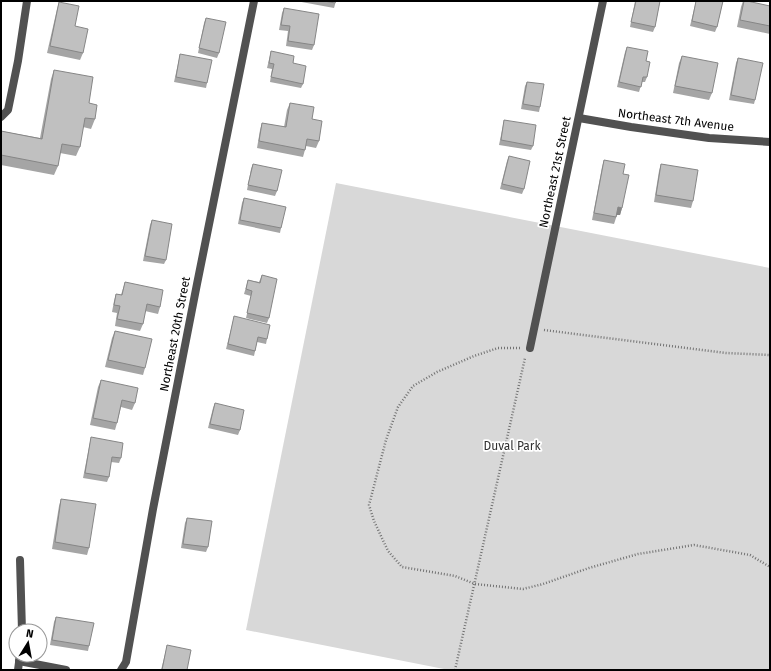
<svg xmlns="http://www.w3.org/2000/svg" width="771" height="671" font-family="'Fira Sans',sans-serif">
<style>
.green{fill:#d8d8d8}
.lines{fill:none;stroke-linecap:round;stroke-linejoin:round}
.path{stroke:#737373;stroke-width:2.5;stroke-dasharray:1 2;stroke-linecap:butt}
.minor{stroke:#515151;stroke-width:8}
.wall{fill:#a5a5a5}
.shaded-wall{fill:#868686}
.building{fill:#c0c0c0;stroke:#868686}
.labels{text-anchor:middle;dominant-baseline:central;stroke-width:3.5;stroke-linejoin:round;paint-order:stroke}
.street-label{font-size:12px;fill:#000;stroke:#fff}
.park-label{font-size:12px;fill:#2f2f2f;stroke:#fff}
</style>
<rect width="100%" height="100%" fill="#fff"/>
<path class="green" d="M336,183L770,268V670H449L246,630Z"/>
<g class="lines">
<g class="path">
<path d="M544,330L726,353L770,355"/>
<path d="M520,348H498L474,356L437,372L413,386L398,407L386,440L369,505L374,521L388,551L402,567L455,576L475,584L523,589L543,584L589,568L638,554L694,545L750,555L770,567"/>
<path d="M455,670L525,358"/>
</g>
<g class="minor">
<path d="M1,117L8,110L18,61L27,1"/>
<path d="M579,118L631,127L709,138L770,142"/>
<path d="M530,348L603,1"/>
<path d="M20,560L22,631"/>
<path d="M19,661L66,670"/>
<path d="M18,670L20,655"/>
<path d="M121,670L126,662L153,509L197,284L254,1"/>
</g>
</g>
<g class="wall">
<path d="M296,1H336L334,8Z"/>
<path d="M635,1H660L655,27L653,32L630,27Z"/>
<path d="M696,1H723L717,27L715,32L690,26Z"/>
<path d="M743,1L770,6V34L737,27L741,7Z"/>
<path d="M59,2L83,53L80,60L47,53L57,9Z"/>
<path d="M284,8L314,45L312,50L286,46L288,31L279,30L282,13Z"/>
<path d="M206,18L219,53L217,58L198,53L204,23Z"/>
<path d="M627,47L646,61L647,77L645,82H642L639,92L617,87L625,52Z"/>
<path d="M271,51L293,63L303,84L301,88L270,82L272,69L267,68Z"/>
<path d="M180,54L207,83L206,88L174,82L179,59Z"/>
<path d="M682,56L712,93L709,100L673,93L679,63Z"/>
<path d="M738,58L755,100L754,104L729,100L736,63Z"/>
<path d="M54,70L89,103L95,119L91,129L83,127L80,147L76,156L60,153L58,166L54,175L1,165V131L40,138L51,79Z"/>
<path d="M527,82L540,107L539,112L521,109L525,86Z"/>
<path d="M290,103L312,119L319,141L316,148L306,146L303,157L257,148L260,130L262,123L284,127L287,110Z"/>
<path d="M504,120L533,146L531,150L499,145Z"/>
<path d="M509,156L524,189L522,194L500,189L507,161Z"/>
<path d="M604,160L623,174L622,208L620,215H617L614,224L592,220L602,167Z"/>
<path d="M253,164L277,191L275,196L247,190L251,169Z"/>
<path d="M661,164L693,201L691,208L654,202L659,171Z"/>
<path d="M244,198L281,228L280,233L238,224L242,203Z"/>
<path d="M152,220L166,260L164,264L143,261L150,225Z"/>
<path d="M262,275L269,318L267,323L246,318L251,296L244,294L248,280L259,282Z"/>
<path d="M125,282L160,307L158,314L145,311L143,324L140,331L115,326L117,313L112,312L114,301L116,294L121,295Z"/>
<path d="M234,316L267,339L266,344L257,342L254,356L226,349L233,321Z"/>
<path d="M115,331L145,368L143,375L105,367L112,338Z"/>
<path d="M101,380L135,403L132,410L121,407L117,423L115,430L90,425L98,387Z"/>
<path d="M215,403L240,430L238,435L208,428L213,408Z"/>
<path d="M91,437L121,458L119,463L111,462L109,477L107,482L83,478L90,442Z"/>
<path d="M61,499L89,548L87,555L52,549L59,506Z"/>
<path d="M187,518L208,547L206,552L181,548L185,523Z"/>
<path d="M56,617L89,646L88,651L50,645L54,622Z"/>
<path d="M167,645L187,670H161L166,650Z"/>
</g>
<path class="shaded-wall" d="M618,207L622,208L620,215H616Z"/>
<g class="building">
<path d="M324,1H336L335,3Z"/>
<path d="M636,1H660L655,27L631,22Z"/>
<path d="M696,1H723L717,27L692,21Z"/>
<path d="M744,1H747L770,6V26L740,20Z"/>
<path d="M59,2L79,6L75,26L88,29L83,53L50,46Z"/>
<path d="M284,8L319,14L314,45L288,41L290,26L281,25Z"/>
<path d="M206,18L226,22L219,53L199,48Z"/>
<path d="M627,47L648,51L646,61L650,62L647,77H643L641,87L619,82Z"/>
<path d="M271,51L294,56L293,63L306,66L303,84L271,77L274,64L269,63Z"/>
<path d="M180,54L212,60L207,83L176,77Z"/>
<path d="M682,56L718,63L712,93L675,86Z"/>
<path d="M738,58L763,63L755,100L731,95Z"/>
<path d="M54,70L93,77L89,103L97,105L95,119L85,118L80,147L62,144L58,166L1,155V131L42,139Z"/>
<path d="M527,82L544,84L540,107L523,104Z"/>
<path d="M290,103L314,107L312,119L322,121L319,141L307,139L305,150L259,141L262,123L286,127Z"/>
<path d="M504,120L536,125L533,146L501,140Z"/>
<path d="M509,156L530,161L524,189L502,184Z"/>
<path d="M604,160L625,164L623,174L629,175L622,208L618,207L616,217L594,213Z"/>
<path d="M253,164L282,170L277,191L248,185Z"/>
<path d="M661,164L698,170L693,201L656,195Z"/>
<path d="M244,198L286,207L281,228L240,220Z"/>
<path d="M152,220L172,224L166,260L145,256Z"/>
<path d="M262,275L277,279L269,318L247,313L252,291L246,289L248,280L260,283Z"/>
<path d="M125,282L163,290L160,307L147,304L143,324L117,319L120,306L114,305L116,294L122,295Z"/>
<path d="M234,316L270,325L267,339L258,337L255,351L228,344Z"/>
<path d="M115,331L152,339L145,368L108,360Z"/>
<path d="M101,380L138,388L135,403L122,400L117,423L93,418Z"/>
<path d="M215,403L244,410L240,430L210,424Z"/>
<path d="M91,437L123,443L121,458L112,457L109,477L85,473Z"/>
<path d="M61,499L96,504L89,548L55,542Z"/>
<path d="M187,518L212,521L208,547L183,544Z"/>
<path d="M56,617L94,623L89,646L52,640Z"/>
<path d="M167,645L191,650L187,670H162Z"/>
</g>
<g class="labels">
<g class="street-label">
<text transform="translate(676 120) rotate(7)">Northeast 7th Avenue</text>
<text transform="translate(555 172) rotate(-78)">Northeast 21st Street</text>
<text transform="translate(175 334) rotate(-79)">Northeast 20th Street</text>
</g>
<g class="park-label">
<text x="512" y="446">Duval Park</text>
</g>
</g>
<rect width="771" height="671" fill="none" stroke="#000000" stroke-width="4"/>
<g transform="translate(28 643) rotate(11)"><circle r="19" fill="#ffffff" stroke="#999999"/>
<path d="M0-3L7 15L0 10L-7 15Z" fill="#000000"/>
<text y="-6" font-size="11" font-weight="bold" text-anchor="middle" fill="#000000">N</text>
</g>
</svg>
